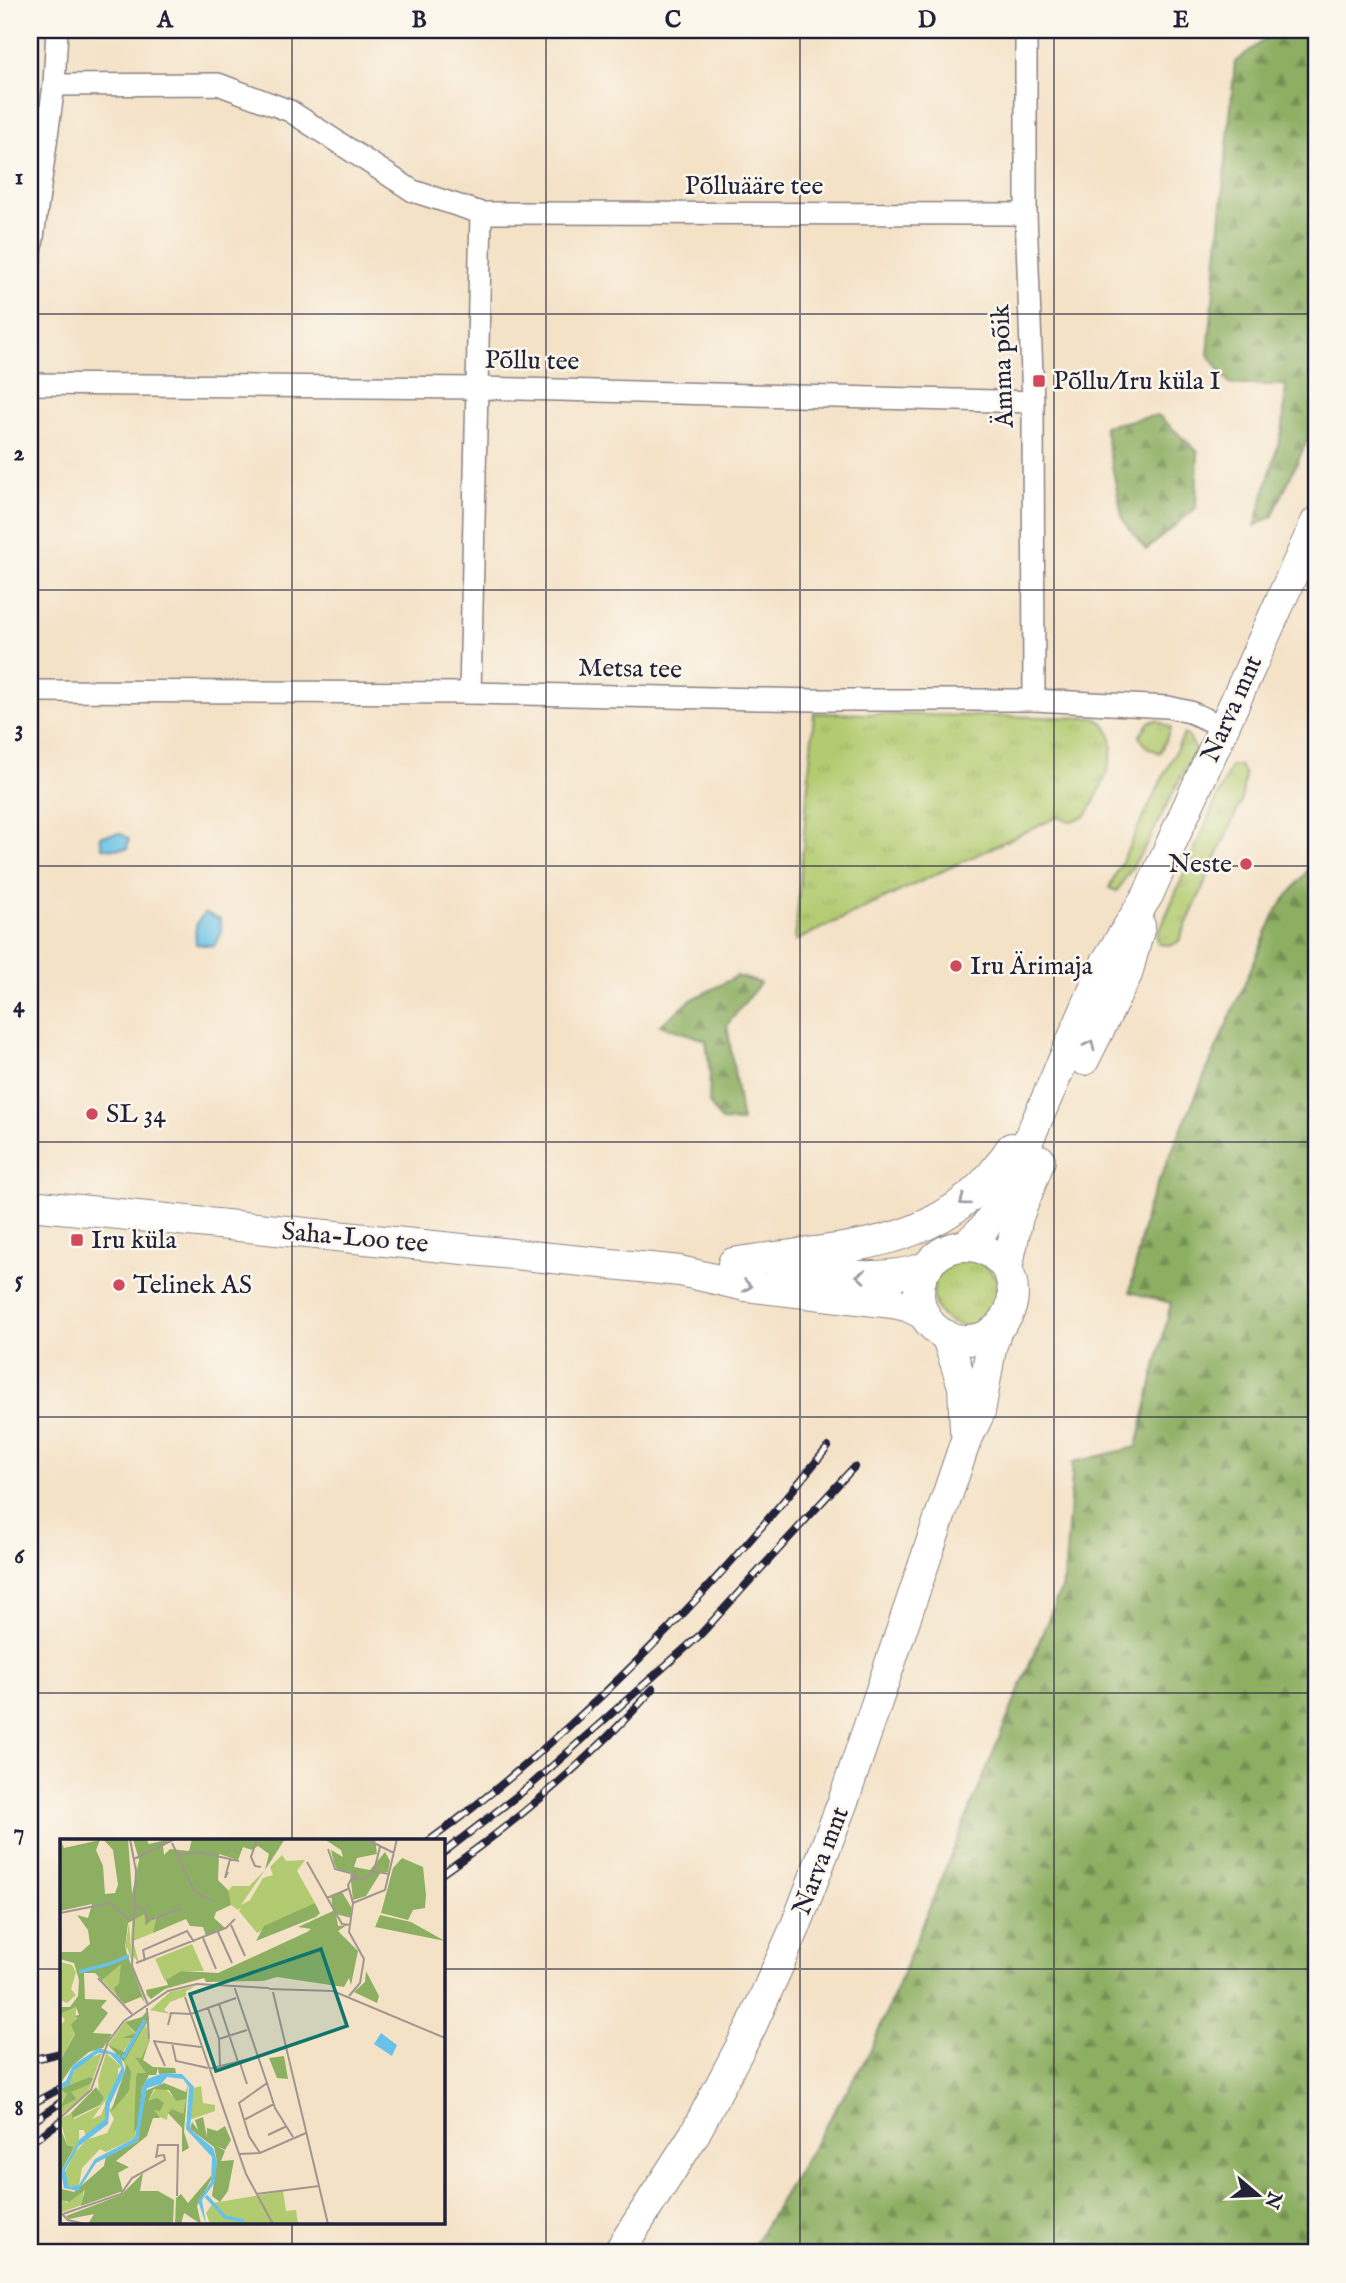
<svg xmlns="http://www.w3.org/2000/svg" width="1346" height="2283" font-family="'IM FELL English',serif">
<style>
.grass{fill:url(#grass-tufts);stroke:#6a7656;stroke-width:2}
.forest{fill:url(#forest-firs);stroke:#58684e;stroke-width:2}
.water{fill:#68c1e6;stroke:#457290;stroke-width:2}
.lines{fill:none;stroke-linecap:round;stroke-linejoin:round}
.minor-casing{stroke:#8b8281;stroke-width:24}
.secondary-casing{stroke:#8b8281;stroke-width:32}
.minor{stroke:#fff;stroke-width:21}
.secondary{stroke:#fff;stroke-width:30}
.rail-casing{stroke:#22223b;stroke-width:8}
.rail{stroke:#fbf7ec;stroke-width:5;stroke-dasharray:16;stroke-linecap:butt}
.oneway{stroke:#9c9ca7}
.grid{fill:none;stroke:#22223b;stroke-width:2;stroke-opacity:0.55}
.poi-dot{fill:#d1495b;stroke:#fbf7ec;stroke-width:2.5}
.labels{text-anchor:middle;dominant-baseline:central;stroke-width:5;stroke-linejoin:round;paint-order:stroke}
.street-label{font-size:26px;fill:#22223b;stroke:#fbf7ec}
.poi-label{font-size:26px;fill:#22223b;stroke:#fbf7ec;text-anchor:start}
.inset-river{fill:none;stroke:#68c1e6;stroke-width:3.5}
.inset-road{fill:none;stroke:#a0958f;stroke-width:2}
.view{fill:#0f766e;fill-opacity:0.15;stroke:#0f766e;stroke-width:3.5}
.inset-edge{fill:none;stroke:#22223b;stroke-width:3.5}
.neatline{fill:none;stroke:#22223b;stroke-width:2.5}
.grid-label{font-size:23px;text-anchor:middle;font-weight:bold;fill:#22223b}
</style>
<defs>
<pattern id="grass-tufts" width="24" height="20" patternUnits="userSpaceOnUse" patternTransform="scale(1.75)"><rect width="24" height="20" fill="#b2cb70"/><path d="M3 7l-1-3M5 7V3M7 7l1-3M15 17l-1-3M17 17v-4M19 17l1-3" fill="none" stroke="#99ae62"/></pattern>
<pattern id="forest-firs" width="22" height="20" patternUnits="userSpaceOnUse" patternTransform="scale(1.75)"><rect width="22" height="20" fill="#8daf62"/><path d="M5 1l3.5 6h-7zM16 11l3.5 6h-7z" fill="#738e52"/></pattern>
</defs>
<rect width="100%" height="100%" fill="#fbf7ec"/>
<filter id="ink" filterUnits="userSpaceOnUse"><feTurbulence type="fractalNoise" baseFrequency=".0143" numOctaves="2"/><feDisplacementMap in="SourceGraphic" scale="14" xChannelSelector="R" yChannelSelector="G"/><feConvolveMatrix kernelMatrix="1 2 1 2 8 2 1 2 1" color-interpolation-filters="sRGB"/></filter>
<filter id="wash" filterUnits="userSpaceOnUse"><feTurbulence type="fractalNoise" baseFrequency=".00686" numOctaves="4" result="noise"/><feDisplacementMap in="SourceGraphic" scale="28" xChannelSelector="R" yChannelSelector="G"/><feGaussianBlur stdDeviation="1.57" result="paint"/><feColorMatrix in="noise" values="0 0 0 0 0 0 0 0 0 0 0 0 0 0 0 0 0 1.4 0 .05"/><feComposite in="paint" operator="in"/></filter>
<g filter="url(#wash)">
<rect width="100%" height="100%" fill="#f4e2c7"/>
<g class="grass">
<path d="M814,713L1095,718C1131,734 1100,793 1086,816L1071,821L1057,817L795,941Z"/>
<path d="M1157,720L1171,728L1160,753L1147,747L1139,737L1149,722Z"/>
<path d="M1184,734L1190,738L1195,749L1147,844L1117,891L1109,888Z"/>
<path d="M1231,766H1240L1245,775L1241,802L1179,941L1172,945L1158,944L1157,936Z"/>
<circle cx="966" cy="1293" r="33"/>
</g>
<g class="forest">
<path d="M1277,30H1316V421L1272,517L1255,526L1283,427L1286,385H1231L1208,354L1235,62Z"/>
<path d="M1158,415L1198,452L1196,508L1146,550L1123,520L1104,426Z"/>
<path d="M1316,860V2253H749L870,2052L1064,1581L1073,1462L1137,1447L1171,1303L1130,1292L1147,1208L1276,911Z"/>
<path d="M737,976L760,983L727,1025L742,1122L721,1121L709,1103L710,1074L706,1040L660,1025L691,1000Z"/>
</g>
<g class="water">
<path d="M120,833L129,839L127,849L102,848L100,836Z"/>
<path d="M205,913L220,919L222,932L214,946L196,944C195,930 194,923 205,913Z"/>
</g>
</g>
<g filter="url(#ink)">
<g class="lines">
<defs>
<g id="minor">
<path d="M1026,30V214L1033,402L1034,700"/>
<path d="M54,85L218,84L290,111L413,191L481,213L1026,214"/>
<path d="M30,259L54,85L57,30"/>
<path d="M30,384L478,388L1033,402"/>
<path d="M30,691L470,693L815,700H1034L1168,707L1190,712L1224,727"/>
<path d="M470,693L481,213"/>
</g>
<g id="secondary">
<path d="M1084,1060L1127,974L1140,926"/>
<path d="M30,1205L680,1271L745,1286L893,1303L907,1306L925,1315"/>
<path d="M965,1246L984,1228L1000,1205L1106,962L1148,895L1316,522"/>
<circle cx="966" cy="1293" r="47"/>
<path d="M733,1263C842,1245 945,1254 1011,1148"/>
<path d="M781,1268C831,1273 879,1284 927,1267"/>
<path d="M1007,1269L1018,1217L1040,1160"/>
<path d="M946,1335L963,1386L965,1429"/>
<path d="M618,2253L694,2135L751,2027L795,1928L845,1796L965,1443L980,1412L991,1348L997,1329"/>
</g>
</defs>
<use href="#minor" class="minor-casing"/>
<use href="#secondary" class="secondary-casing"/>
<use href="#minor" class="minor"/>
<use href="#secondary" class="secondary"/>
<defs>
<g id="rail">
<path d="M430,1840C581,1730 712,1591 828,1447"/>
<path d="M443,1853L531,1785L700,1635L854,1467"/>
<path d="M443,1873C517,1821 593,1757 653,1689"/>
<path d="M30,2060L61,2053"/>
<path d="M30,2105L61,2088"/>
<path d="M30,2124L61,2102"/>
<path d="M30,2143L61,2121"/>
</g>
</defs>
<use href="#rail" class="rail-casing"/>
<use href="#rail" class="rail"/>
</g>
<defs><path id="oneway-chevron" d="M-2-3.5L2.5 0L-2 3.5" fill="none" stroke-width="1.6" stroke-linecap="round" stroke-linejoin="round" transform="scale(1.75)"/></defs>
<g class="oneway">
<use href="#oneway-chevron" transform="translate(1090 1045) rotate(-65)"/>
<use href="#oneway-chevron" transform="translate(964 1201) rotate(144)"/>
<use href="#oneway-chevron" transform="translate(861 1276) rotate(-176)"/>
<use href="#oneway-chevron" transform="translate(747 1286) rotate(9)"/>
</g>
</g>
<path class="grid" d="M292,30V1840M546,30V2253M800,30V2253M1054,30V2253M30,314H1316M30,590H1316M30,866H1316M30,1142H1316M30,1417H1316M30,1693H1316M30,1969H61M443,1969H1316M292,2222V2253"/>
<g class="poi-dot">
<rect x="1032" y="374" width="14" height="14" rx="3.5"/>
<circle cx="1246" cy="864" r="7"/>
<circle cx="956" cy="966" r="7"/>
<circle cx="92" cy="1114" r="7"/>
<rect x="70" y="1233" width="14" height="14" rx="3.5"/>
<circle cx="119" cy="1285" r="7"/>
</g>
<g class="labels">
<g class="street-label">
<text x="754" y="186">Põlluääre tee</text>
<text transform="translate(532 361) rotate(1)">Põllu tee</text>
<text transform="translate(1003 366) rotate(-92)">Ämma põik</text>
<text transform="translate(630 669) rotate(1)">Metsa tee</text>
<text transform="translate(1232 709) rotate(-66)">Narva mnt</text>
<text transform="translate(355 1238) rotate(5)">Saha-Loo tee</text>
<text transform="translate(821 1861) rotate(-69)">Narva mnt</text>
</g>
<g class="poi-label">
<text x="1053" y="381">Põllu/Iru küla I</text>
<text x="1232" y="864" text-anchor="end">Neste</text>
<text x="970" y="966">Iru Ärimaja</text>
<text x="106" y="1114">SL 34</text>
<text x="91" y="1240">Iru küla</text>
<text x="133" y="1285">Telinek AS</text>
</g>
</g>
<g transform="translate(60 1839)">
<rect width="385" height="385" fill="#f4e2c7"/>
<path d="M222,16L226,22L245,21L237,32L255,64L197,94L179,72L181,68L178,71L171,66L166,55L172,47H189L205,31L181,66L190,61L203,39L213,36L210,28ZM77,20V37L73,80L86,75L85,87L94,77L100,78L93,94L73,102L72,98L79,124L72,116L71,99ZM69,83L72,123L67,108L57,157L42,141L56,114L65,111ZM132,105L144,132H121L105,142L95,120ZM0,123L12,126L16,133L11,150L16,156L7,164L0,161ZM136,147L126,152V157L110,163L104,171L110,175L90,171L110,153ZM16,168L15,194L0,222V187L5,181L0,175ZM65,183L76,195L62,214L48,206ZM86,186L90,202L81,219L76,218L87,234L79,242L75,299L46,313L40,310L22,329L19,346L9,348L4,335L14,315L26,301L47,294L54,280L49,271L69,252L64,223ZM42,214L28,254L0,277V253L30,245L4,249L11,235L26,221ZM46,214L62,228L58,229V238L62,231L58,244L32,280L41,276L45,267V280L26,297L24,291H19V303L5,325L14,308L7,306L0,280L11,274L14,280L40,267L44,259L39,256L38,241ZM141,247L143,264L155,266V272L129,281L134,249ZM96,249H105L117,262L122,257L126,260L123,275L108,274L107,281L95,276L94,271L104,264L88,262ZM24,351L22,366L0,374V356L7,364ZM223,352L226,372L236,371L238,385H150L146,374L153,364Z" fill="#b2cb70"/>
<path d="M0,0L4,9L40,1L36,11L43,27L45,55L55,54L58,46L53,11L43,0H68L72,55L79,21L73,0H86L89,5L110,0L103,7L104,16L110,10L129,12L132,0H225L205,31L209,15L198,7L192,11L183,8L178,21L159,15L158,41L168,51L171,66L156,73L154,79L165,89L146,97L143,88L130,87L126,80L93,94L97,76L85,87V75L68,84L65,109L85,164L81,158L64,165L57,157L54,149L59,145L61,125L42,141L35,134H24L25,160L47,161L41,168L48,174L33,194L52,195L43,209L29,213L13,226L0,245V222L15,195L11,186L17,179L14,177L19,176L16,168L0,175V168H10L18,157L19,141L14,124L0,120V113H21L30,105L28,91L17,76L28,79L32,65L0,72ZM264,0H315L317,15L297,19L294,28L310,31L325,13L330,22L328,33H321L306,57L293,61L290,33L277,31L274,24L271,11L283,18L281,11ZM342,19L363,28L366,56L365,69L353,71L348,81L321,74L333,29ZM282,53L291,68V79L276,75L278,87L287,86L278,92L298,112L291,146L289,139L284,148L217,138L203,142L146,143L144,139L105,150L91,160L87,156L86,151L108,146L106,141L121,132L158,134L247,93L251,90L238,88L273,72L271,56ZM255,64L260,74L256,78L196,102L204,87ZM320,76L351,83L385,102L315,88ZM306,132L319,157L317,164L294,153L305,143ZM87,172L89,180L64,223L48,206L64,213L73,199H62L76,194L65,183L82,178ZM89,203L83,221L93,228L115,229L116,234L99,235L98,229L96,236H89L82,249L78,287L74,294L76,239L77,234H86L75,218L81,219ZM224,217L228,240L217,239L209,219ZM67,225L71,233L69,252L51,273ZM30,238L33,240L30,245L11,253L16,260L1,268L7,255L0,250ZM104,244L126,253L128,244L124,293L129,309L122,313V289L108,274L112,270L123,275L126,260L116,262L109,251L94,250L88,262L97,259L104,264L100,272L94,271L100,279H93L87,297L56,322L69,328L58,334L63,352L21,367L25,351L9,363L2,361L0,356V288L7,306L14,308L1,333L2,350L14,353L44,327L46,317L78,302L85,252ZM36,248L44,259L40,266L13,279L11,274ZM143,278L147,298V289L157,292L165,287L171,301L165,311L155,306L165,312L161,322L174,321L168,352L160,363L152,357L157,322L154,308L130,290L132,283L138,291L135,281ZM83,334L80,352H98L114,361L113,385H28L34,375L9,380L6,377L61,356ZM151,337L152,339L137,367L141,385L124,374L121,385H115L116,359L121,355L128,364Z" fill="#8daf62"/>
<path d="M321,194L337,206L332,217L314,205ZM39,209L60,216L65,233L50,265L48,285L19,307L5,331L9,348L19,346L35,320L75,299L82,249L87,240L104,234L122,235L134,248L130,290L153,309L157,322L155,343L142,361L146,385L138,362L151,343L152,318L126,290L129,248L123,240L107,238L101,245L87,249L78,302L36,324L18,352L4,349L1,333L20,300L45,280V264L62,228L50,215L38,214L14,232L9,246L0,250V245L6,242L13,226Z" fill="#68c1e6"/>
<path class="inset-river" d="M49,125L69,117M19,133L49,125M63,219L85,181M146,357L165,378L184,382"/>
<path class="inset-road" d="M70,0L76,32L72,127L88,166M197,0L191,18L195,27L201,28M306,0L334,14M112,4L134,52L151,61M268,10L275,30L290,34M119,15L138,13L179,22M74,20L115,0M247,23L282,85L291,86M314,32L320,8M168,33L165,39L170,20M297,39L305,40L313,32L329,35M267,59L288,50M293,64L325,51L337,0M73,68L84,70L87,82L122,69M0,74L50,64L71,82M171,86L185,117M158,93L172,124M143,99L156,130M85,122L83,111L127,92L134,103M76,124L166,89L175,80M42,142L38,139L72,175M174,147L207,244L179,264L189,297L200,314M209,150L273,152L385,199M213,153L268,385M289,157L300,144L304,120L289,93L293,64L288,46L295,33L296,40L290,41M125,158L186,335L213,385M159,165L178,223M87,169L89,200M148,169L159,200L160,227M108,186L111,174L131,175L176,159M159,200L187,191M93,202L141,208M94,202L105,227M112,204L116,222L148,229M180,224L187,245M149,230L196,218M207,244L215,269L233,298M0,279L31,251L48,203L64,182L108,152L137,145L209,149M184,281L214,265M208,296L227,287M179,315L200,314L246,294M96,319L98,306H118L117,357M196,355L259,347M0,376L61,355L72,339L105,321L104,316L97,317M3,376L8,381L25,385"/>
<path class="view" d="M261,110L287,187L156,232L130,155Z"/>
<rect width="385" height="385" class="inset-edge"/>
</g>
<rect width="1346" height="2283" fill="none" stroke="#fbf7ec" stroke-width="77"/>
<g transform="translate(1258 2195) rotate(109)" stroke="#fbf7ec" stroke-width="5" paint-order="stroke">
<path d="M0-5L12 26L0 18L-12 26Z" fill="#22223b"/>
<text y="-10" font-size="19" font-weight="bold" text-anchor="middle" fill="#22223b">N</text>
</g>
<rect x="38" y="38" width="1270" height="2206" class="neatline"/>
<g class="grid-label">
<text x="165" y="27">A</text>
<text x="419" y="27">B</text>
<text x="673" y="27">C</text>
<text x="927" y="27">D</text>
<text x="1181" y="27">E</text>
<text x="19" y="184">1</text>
<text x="19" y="460">2</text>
<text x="19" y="736">3</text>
<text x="19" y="1012">4</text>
<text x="19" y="1287">5</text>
<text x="19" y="1563">6</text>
<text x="19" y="1839">7</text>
<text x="19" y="2115">8</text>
</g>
</svg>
